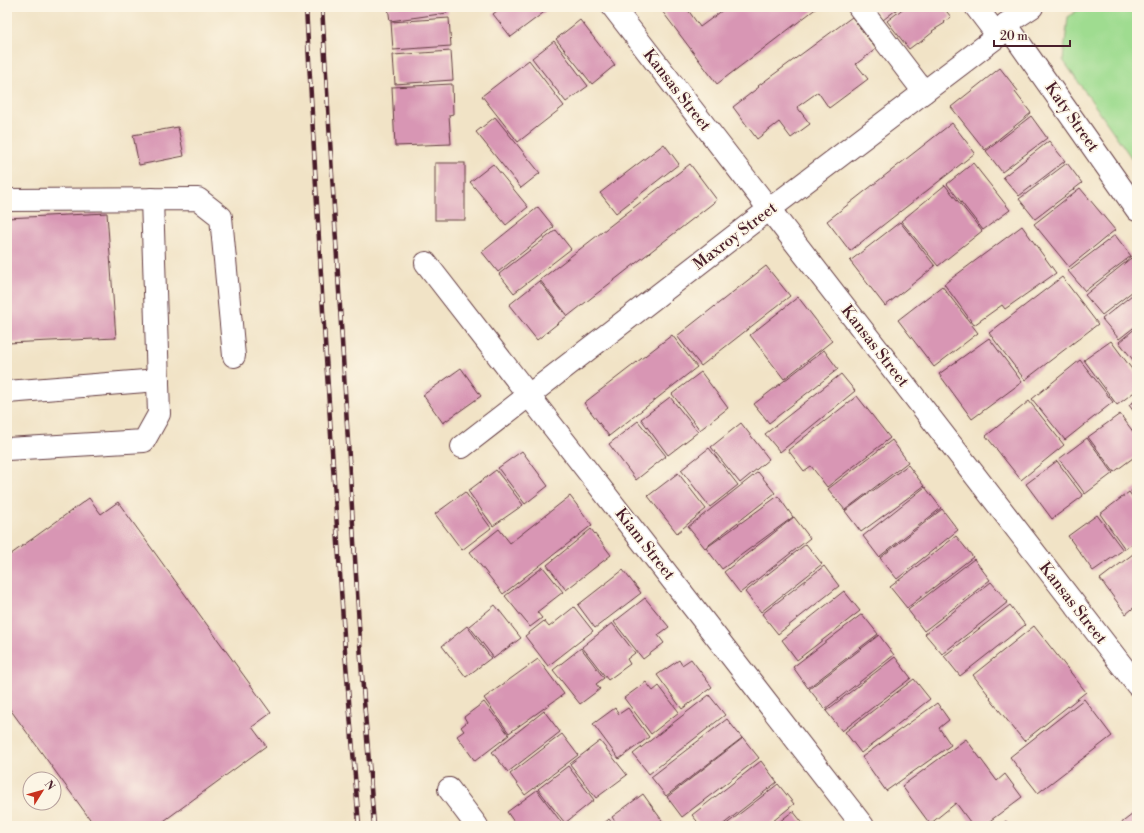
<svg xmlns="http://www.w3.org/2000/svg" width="1144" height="833" font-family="'Libre Bodoni',serif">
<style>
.green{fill:#9fdc90;stroke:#747e5e}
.building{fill:#d896b4}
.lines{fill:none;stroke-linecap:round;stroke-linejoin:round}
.minor-casing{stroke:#633c42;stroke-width:24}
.minor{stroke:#fff;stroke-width:22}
.rail-casing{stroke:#4a1f2b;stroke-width:4.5}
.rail{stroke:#fcf5e5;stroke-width:3;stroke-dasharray:9;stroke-linecap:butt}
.labels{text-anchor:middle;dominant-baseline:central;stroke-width:3.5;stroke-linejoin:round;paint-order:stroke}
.street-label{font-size:16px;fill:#4a1f2b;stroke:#fcf5e5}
</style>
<rect width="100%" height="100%" fill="#fcf5e5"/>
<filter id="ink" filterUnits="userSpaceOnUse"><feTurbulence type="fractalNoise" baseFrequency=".025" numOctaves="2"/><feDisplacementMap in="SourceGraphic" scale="8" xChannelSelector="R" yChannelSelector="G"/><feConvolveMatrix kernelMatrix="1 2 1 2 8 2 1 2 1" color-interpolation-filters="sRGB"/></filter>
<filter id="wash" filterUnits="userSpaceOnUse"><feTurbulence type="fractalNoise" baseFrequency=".012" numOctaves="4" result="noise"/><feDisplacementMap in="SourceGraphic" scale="16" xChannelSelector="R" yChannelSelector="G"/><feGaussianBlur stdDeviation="0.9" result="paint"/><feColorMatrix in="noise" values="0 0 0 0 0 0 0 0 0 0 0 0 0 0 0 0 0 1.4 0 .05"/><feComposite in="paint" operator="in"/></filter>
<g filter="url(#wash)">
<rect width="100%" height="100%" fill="#f1e3c6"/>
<path class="green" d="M1082,7H1137V166L1063,60L1068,17Z"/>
<g id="blocks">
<g class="building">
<path d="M388,7H447V13L390,21Z"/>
<path d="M502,7H551L511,37L493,14Z"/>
<path d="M659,7H692L688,10L700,27L727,7H818L717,84Z"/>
<path d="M873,7H900L883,20Z"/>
<path d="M905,7H943L951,17L944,22L945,23L932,31L933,32L918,44L917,43L909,49L887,21Z"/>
<path d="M852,17L876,49L856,64L868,79L829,108L818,92L797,107L810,124L791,138L779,122L757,139L733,107L759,87L758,86Z"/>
<path d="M449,18L451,46L393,50L391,22Z"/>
<path d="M580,20L615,65L592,84L556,39Z"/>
<path d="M554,41L588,86L566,102L532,58Z"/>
<path d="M451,51L453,80L395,84L393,55Z"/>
<path d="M529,60L564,106L518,142L482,96Z"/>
<path d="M1000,68L1018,91L1015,92L1031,113L985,150L951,107Z"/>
<path d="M452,84L453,114L449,115L451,144L395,146L392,87Z"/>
<path d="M1031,116L1047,138L1002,172L986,151Z"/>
<path d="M495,117L540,173L521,188L476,132Z"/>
<path d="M952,123L975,153L850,251L827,221Z"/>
<path d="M178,127L184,156L139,165L133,135Z"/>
<path d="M1049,141L1065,161L1019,196L1003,177Z"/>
<path d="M664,144L679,164L616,213L600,193Z"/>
<rect x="435" y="163" width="30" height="57"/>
<path d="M973,163L1010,210L983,230L947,184Z"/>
<path d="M1067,163L1082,183L1035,219L1019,199Z"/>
<path d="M493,164L528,207L506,225L470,182Z"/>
<path d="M690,164L717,200L568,316L540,280Z"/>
<path d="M945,185L982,231L938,266L901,221Z"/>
<path d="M1080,188L1115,230L1069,267L1034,224Z"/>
<path d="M538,207L554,227L498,272L482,252Z"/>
<path d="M107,213L116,338L7,343V218Z"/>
<path d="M900,222L935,266L885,306L850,261Z"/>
<path d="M1022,226L1056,273L1005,309L1002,305L974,325L944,284Z"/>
<path d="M556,230L571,249L514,293L499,274Z"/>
<path d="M1115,235L1131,256L1085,291L1068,271Z"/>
<path d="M1131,258L1137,265V288L1102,315L1085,295Z"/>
<path d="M766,266L790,296L701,366L677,336Z"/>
<path d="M1062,277L1098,324L1025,380L989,333Z"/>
<path d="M539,281L567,316L537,340L509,305Z"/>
<path d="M942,286L978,333L934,367L898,320Z"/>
<path d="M1137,291V325L1119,339L1102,319Z"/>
<path d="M798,297L832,341L784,379L750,335Z"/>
<path d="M1137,327V365L1119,342Z"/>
<path d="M672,335L697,367L609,436L584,403Z"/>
<path d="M989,338L1022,382L972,419L939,374Z"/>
<path d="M1111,341L1137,376V390L1117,405L1084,360Z"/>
<path d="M824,350L838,369L769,423L754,404Z"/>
<path d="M1080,360L1113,402L1065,440L1032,399Z"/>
<path d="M461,368L481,396L443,423L423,395Z"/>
<path d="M701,372L728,408L700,430L672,394Z"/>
<path d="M841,374L855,391L780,452L765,434Z"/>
<path d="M857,396L890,438L827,487L811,466L804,471L788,450Z"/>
<path d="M670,397L698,432L668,455L641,419Z"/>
<path d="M1137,399V416L1129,405Z"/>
<path d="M1029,401L1064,445L1021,480L986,436Z"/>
<path d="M1120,414L1137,437V455L1114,472L1088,437Z"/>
<path d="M638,421L666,456L636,480L609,444Z"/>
<path d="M741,423L769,459L740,483L711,447Z"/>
<path d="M1087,438L1113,473L1085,494L1059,459Z"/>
<path d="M892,440L908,462L845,510L828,489Z"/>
<path d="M709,448L738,485L710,507L681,470Z"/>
<path d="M522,451L548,486L525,504L498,468Z"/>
<path d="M1057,461L1083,496L1052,519L1026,484Z"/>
<path d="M908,465L924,486L861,532L845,511Z"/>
<path d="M496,470L523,505L493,526L468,491Z"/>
<path d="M758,472L775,493L705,548L688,527Z"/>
<path d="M678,473L706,509L677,533L648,496Z"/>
<path d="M925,487L941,508L879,557L863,536Z"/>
<path d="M1137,487V499L1131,491Z"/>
<path d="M465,492L491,528L462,550L435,514Z"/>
<path d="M1129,492L1137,503V540L1125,549L1100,514Z"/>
<path d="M570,496L592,525L503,594L470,552L499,529L510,543Z"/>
<path d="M778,496L793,517L722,569L706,548Z"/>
<path d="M89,498L101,514L118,502L271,713L252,727L266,746L157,826H95L7,705V557Z"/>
<path d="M942,509L958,530L897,579L880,558Z"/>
<path d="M1097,515L1123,550L1093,571L1068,536Z"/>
<path d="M794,517L810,538L740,593L724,572Z"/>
<path d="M591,529L611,555L566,590L547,565Z"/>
<path d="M956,536L973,557L907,608L890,587Z"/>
<path d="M806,544L822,564L761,612L745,592Z"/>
<path d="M1137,551V605L1126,614L1100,579Z"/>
<path d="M974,559L990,580L924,631L908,610Z"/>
<path d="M824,566L839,586L778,634L762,614Z"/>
<path d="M543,567L563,592L537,612L542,618L530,627L505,596Z"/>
<path d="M623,570L641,593L595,628L578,605Z"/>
<path d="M991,582L1008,602L942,654L925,634Z"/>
<path d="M844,591L860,611L797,660L782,640Z"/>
<path d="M645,598L669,627L658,635L664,643L643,659L614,622Z"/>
<path d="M495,605L521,638L494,658L469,626Z"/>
<path d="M1010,605L1025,625L960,676L944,656Z"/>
<path d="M574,607L593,631L548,666L525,636L544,621L549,627Z"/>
<path d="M862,614L878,634L808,688L793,667Z"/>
<path d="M612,623L635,653L627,659L630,664L608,680L582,647Z"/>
<path d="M467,626L491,658L466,677L442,646Z"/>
<path d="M1034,626L1086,692L1024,741L990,699L991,698L973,675Z"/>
<path d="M879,635L894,655L825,709L809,689Z"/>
<path d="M581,648L604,678L596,684L600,689L580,704L553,670Z"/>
<path d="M895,657L911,678L842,731L826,711Z"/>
<path d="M538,659L564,694L509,733L484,698Z"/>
<path d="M691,659L712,687L682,709L657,675L679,660L682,665Z"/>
<path d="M914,679L930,699L861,753L845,732Z"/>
<path d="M646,682L653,691L659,686L679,712L651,734L624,698Z"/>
<path d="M709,695L725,715L649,774L633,754Z"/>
<path d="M1084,699L1112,736L1038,793L1010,757Z"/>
<path d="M484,702L509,735L475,761L457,736L464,731L461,727L467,722L464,717Z"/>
<path d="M937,703L949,720L939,728L951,745L886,791L862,757Z"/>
<path d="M615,708L619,714L628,708L649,737L619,759L593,724Z"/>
<path d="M544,711L560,732L508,772L492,752Z"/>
<path d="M727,719L742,738L666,796L651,777Z"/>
<path d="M562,734L578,755L525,795L510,774Z"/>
<path d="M743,738L759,758L682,817L667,797Z"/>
<path d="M966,739L997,781L1005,774L1022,797L983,826H973L956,803L930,824L902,786Z"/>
<path d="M600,741L627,775L596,798L570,764Z"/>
<path d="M761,761L777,782L721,826H701L692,815Z"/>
<path d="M568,766L594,800L565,823L538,789Z"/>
<path d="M778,784L794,804L767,826H724Z"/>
<path d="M537,790L564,826H517L507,812Z"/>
<path d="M643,794L666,826H618L612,817Z"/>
<path d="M793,811L805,826H774Z"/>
<path d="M1137,811V826H1121L1120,824Z"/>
<path d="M609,819L614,826H601Z"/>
<path d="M1006,821L1010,826H999Z"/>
</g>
</g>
</g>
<g filter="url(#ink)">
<use href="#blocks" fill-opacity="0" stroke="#633c42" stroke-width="1"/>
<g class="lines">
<defs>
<g id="minor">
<path d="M613,7L1137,685"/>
<path d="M859,7L924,92"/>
<path d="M976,7L998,36"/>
<path d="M1006,24L1137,210"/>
<path d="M7,200L198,199L221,217L234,356"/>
<path d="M426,263L863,826"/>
<path d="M7,392L158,380"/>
<path d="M462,447L750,224L998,36L1006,24L1032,7"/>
<path d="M7,449L144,441L159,414L152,199"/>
<path d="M449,789L477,826"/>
</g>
</defs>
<use href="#minor" class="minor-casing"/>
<use href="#minor" class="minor"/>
<defs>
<g id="rail">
<path d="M306,7L323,311L345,651L359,826"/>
<path d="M322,7L362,675L374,826"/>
</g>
</defs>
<use href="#rail" class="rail-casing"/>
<use href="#rail" class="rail"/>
</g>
</g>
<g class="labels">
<g class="street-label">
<text transform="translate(677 90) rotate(52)">Kansas Street</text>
<text transform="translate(1072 117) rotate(55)">Katy Street</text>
<text transform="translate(735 236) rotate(-37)">Maxroy Street</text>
<text transform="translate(875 346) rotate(52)">Kansas Street</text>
<text transform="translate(645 544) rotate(52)">Kiam Street</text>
<text transform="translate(1073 603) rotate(52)">Kansas Street</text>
</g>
</g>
<rect width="1144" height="833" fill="none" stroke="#fcf5e5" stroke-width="24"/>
<g transform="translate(42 791) rotate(53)"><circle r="19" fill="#fcf5e5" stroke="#b59f9b"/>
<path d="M0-3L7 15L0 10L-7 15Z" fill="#c8321e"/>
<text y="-6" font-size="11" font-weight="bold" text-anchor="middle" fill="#4a1f2b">N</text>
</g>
<path d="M994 40v6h76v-6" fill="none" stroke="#4a1f2b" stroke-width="2"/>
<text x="1000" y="40" font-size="12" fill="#4a1f2b" stroke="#fcf5e5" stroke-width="3" paint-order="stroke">20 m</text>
</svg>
